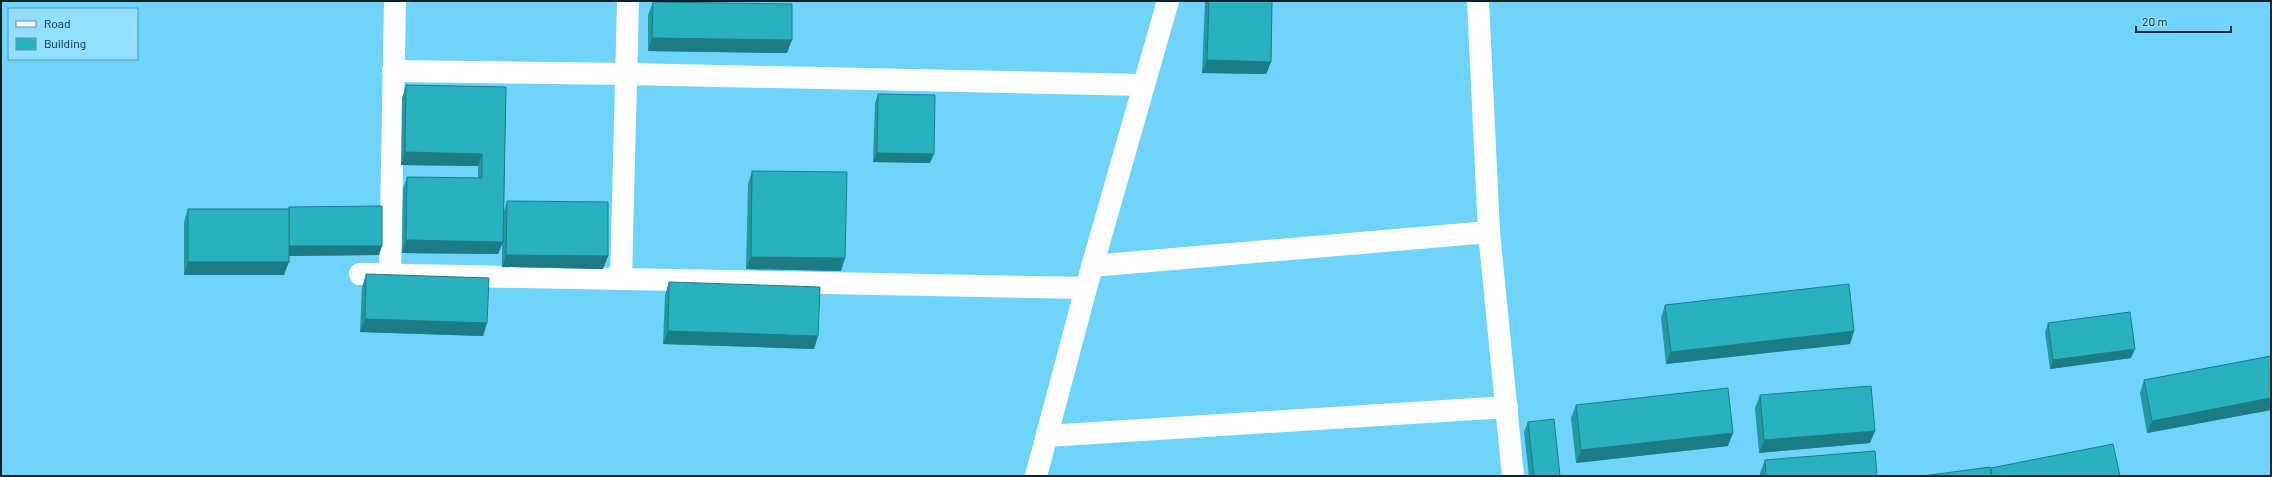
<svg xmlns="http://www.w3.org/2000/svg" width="2272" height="477" font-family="Barlow,sans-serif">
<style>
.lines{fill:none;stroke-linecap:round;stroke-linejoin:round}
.minor{stroke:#fff;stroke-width:22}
.wall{fill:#2298a3}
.shaded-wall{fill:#1c7c85}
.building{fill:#28b1be;stroke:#1c7c85}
</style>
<rect width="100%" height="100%" fill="#6ed4fb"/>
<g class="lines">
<g class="minor">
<path d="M1478,1L1489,232L1513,476"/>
<path d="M393,71L627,74L1144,85"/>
<path d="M1092,266L1489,232"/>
<path d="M360,274L1086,288"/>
<path d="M390,274L395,1"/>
<path d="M621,279L628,1"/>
<path d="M1047,436L1507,407"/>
<path d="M1036,476L1086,288L1168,1"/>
</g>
</g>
<g class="wall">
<path d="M1205,1H1272L1271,62L1266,74L1202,73Z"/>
<path d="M653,2L787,53L648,51V15Z"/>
<path d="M406,85L506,87L504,211L507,201L608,256L603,269L502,267V244L498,254L402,253L403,189L407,177L478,178V166L401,165L402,98Z"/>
<path d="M878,94L930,163L873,162L875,103Z"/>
<path d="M752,171L841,271L746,269L748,184Z"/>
<path d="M289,207L379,255L289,256L284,275H184V222L188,209H288Z"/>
<path d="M366,274L487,323L483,336L360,332L362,287Z"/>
<path d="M669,282L814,349L663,344L665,295Z"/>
<path d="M1665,305L1854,331L1850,344L1666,364L1661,318Z"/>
<path d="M2048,323L2131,358L2050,369L2045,332Z"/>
<path d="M2271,356V410L2147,433L2140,393L2144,380Z"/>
<path d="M1760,395L1870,443L1759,453L1755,408Z"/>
<path d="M1576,405L1728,446L1576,463L1571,418Z"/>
<path d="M1528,422L1560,476H1529L1524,432Z"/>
<path d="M1765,460L1877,476H1760V473Z"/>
</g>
<g class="shaded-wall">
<path d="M652,38L792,40L787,53L648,51Z"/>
<path d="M1207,60L1271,62L1266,74L1202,73Z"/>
<path d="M405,152L482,154L478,166L401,165Z"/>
<path d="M877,153L934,154L930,163L873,162Z"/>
<path d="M406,240L503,242L498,254L402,253Z"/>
<path d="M289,246H382L379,255L285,256Z"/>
<path d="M506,255L608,256L603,269L502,267Z"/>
<path d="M751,257L845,258L841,271L746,269Z"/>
<path d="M188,262H289L284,275H184Z"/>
<path d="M365,319L487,323L483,336L360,332Z"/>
<path d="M668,331L818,336L814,349L663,344Z"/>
<path d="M1854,331L1850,344L1666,364L1671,352Z"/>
<path d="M2135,349L2131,358L2050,369L2053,360Z"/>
<path d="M2271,398V410L2147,433L2152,421Z"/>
<path d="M1875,431L1870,443L1759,453L1764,440Z"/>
<path d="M1733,433L1728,446L1576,463L1581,450Z"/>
</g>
<g class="building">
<path d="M1209,1H1272L1271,62L1207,60Z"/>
<path d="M653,2L792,4V40L652,38Z"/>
<path d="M406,85L506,87L503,242L406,240L407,177L482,178V154L405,152Z"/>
<path d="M878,94L935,95L934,154L877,153Z"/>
<path d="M752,171L847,172L845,258L751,257Z"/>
<path d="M507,201L608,202V256L506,255Z"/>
<path d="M382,206V246H289V207Z"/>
<rect x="188" y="209" width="101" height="53"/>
<path d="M366,274L489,278L487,323L365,319Z"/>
<path d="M669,282L820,287L818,336L668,331Z"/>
<path d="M1849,284L1854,331L1671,352L1665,305Z"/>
<path d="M2130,312L2135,349L2053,360L2048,323Z"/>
<path d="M2271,356V398L2152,421L2144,380Z"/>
<path d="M1871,386L1875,431L1764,440L1760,395Z"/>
<path d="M1728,388L1733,433L1581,450L1576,405Z"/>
<path d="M1554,419L1560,476H1534L1528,422Z"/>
<path d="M2113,444L2120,476H1992L1991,468Z"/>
<path d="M1875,451L1877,476H1766L1765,460Z"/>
<path d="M1990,467L1991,476H1923Z"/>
</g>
<rect width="2272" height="477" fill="none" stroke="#032530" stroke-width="4"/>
<rect x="8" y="8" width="130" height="52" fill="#91dffe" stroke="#5895ac"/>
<rect x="16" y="21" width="20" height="6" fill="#ffffff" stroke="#5895ac"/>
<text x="44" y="28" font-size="12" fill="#032530">Road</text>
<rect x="16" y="38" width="20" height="12" fill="#28b1be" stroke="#5895ac"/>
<text x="44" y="48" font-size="12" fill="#032530">Building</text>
<path d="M2136 26v6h95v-6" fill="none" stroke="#032530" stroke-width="2"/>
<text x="2142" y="26" font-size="12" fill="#032530" stroke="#91dffe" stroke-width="3" paint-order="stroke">20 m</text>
</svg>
